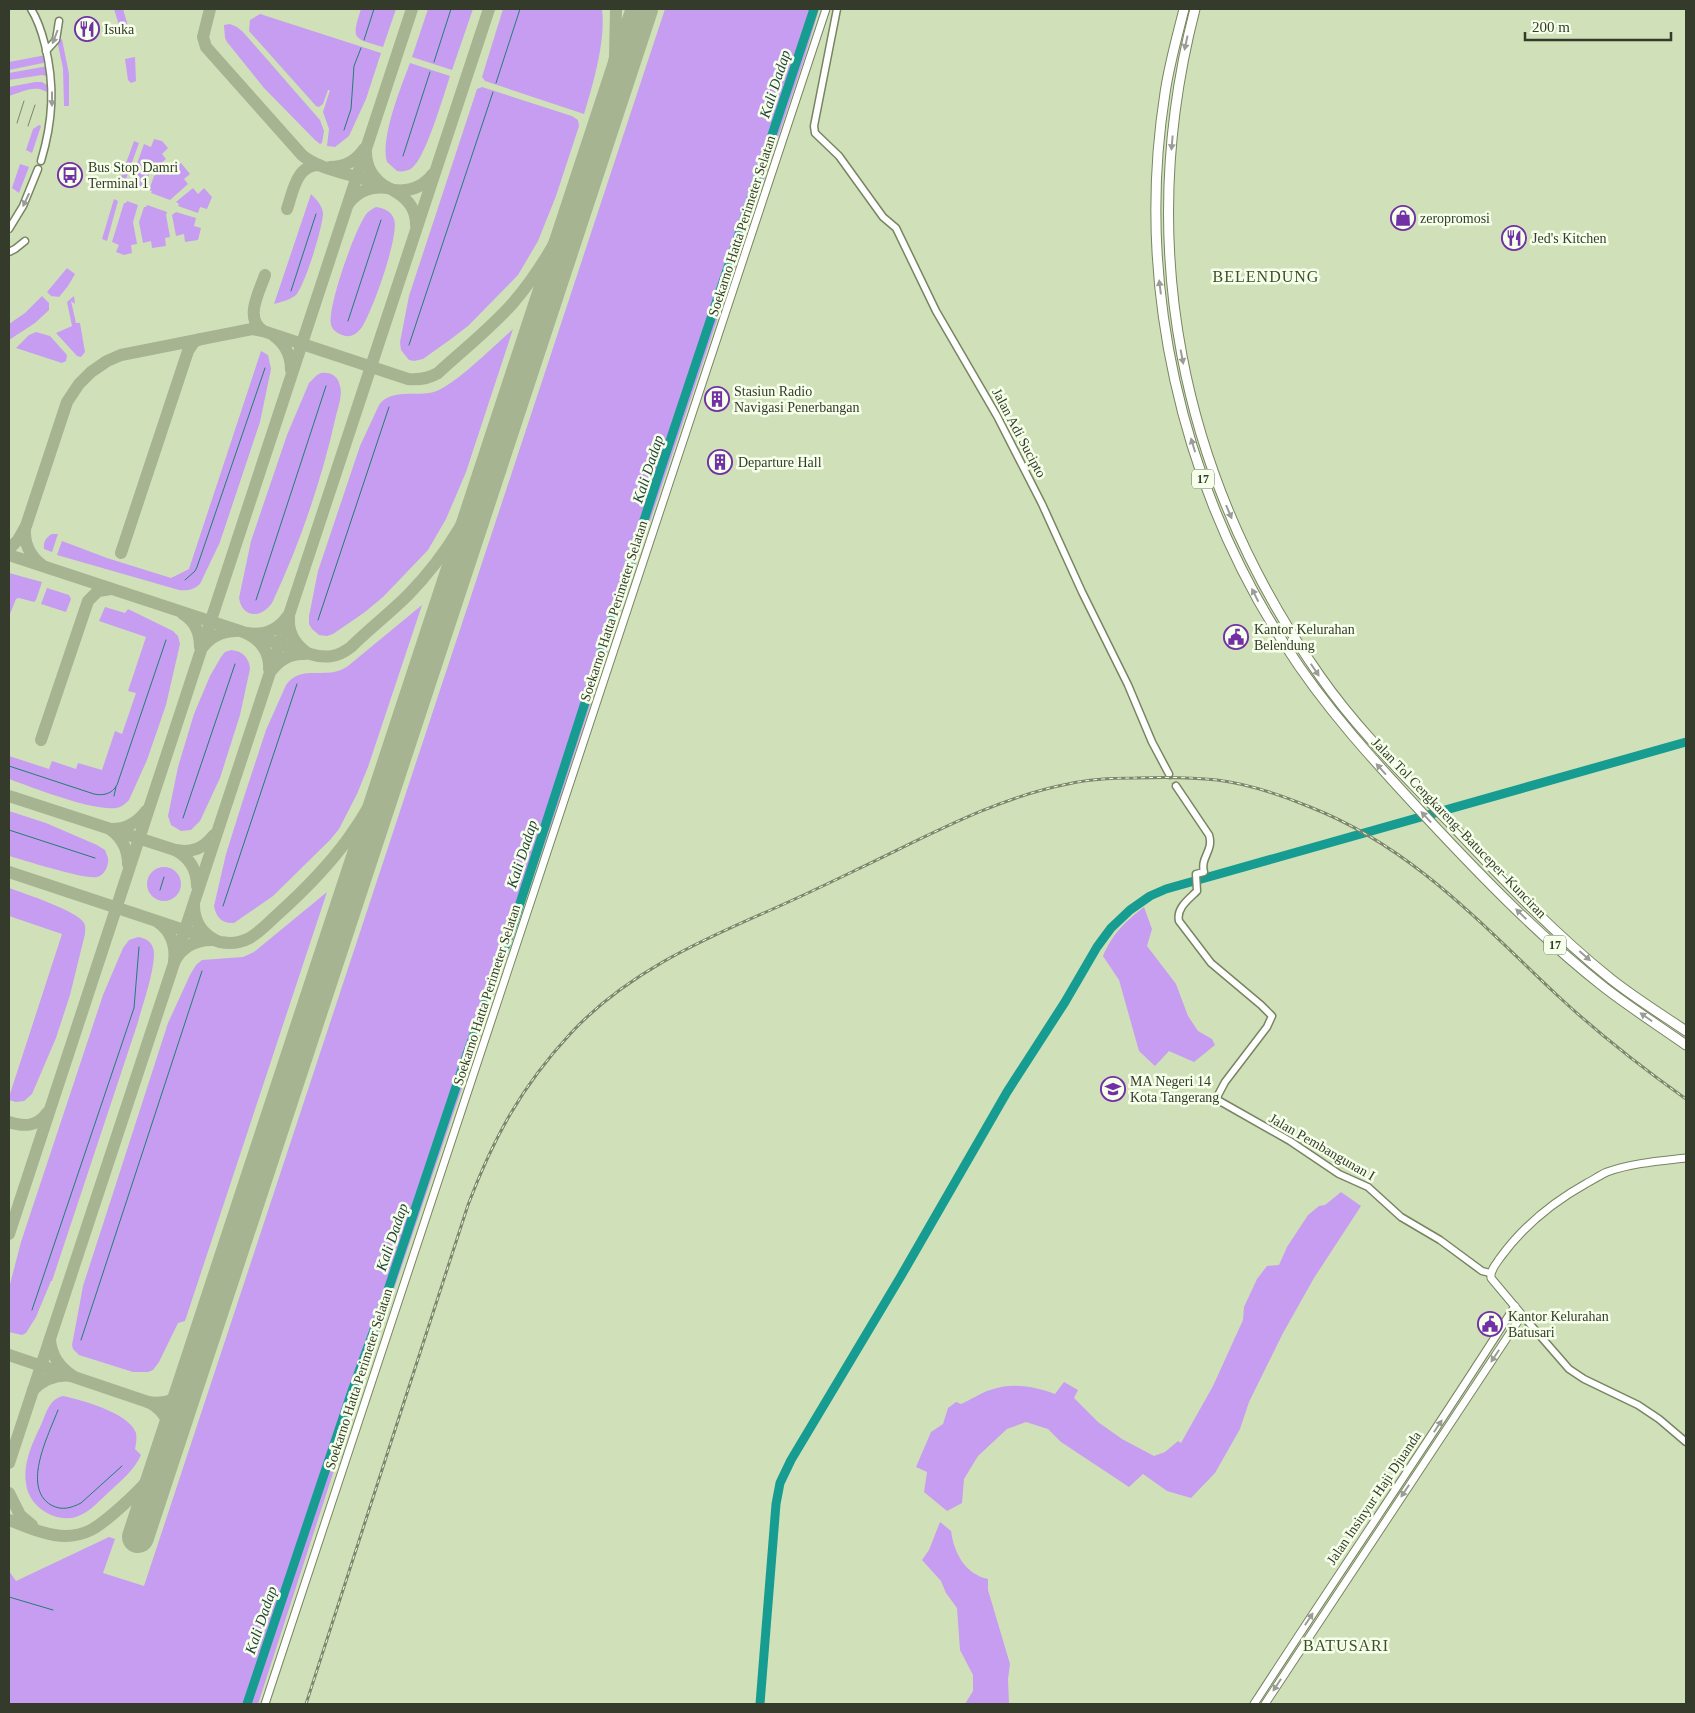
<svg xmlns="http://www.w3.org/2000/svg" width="1695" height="1713" font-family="Georgia,serif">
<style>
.green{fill:#c69df1}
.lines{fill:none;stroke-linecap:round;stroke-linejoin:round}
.stream{stroke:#207f72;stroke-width:1}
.river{stroke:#179c91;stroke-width:9}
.taxiway{stroke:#a6b492;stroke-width:12}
.runway{stroke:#a6b492;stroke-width:32}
.tertiary-tunnel{stroke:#b1c09d;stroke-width:6;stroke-dasharray:6 3;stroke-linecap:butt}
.tertiary-casing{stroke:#778561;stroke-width:9}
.secondary-casing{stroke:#778561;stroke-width:9}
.motorway-casing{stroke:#778561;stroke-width:11}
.tertiary{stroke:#fff;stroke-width:6}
.secondary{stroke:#fff;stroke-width:7}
.motorway{stroke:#fff;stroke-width:9}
.tram{stroke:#7c876c;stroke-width:1}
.rail-casing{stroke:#7c876c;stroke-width:3}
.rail{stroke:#f6ffea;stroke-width:1;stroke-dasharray:4;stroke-linecap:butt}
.oneway{fill:#9a9d95}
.labels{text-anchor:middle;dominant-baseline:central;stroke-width:5;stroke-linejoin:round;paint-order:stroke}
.shield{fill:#f6ffea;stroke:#6f7664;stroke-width:1}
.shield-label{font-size:12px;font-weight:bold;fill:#353b2b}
.poi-label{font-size:14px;fill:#353b2b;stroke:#f6ffea;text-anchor:start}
.street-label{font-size:14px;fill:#353b2b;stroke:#f6ffea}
.water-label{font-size:15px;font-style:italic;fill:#27413e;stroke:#f6ffea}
.quarter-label{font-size:16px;letter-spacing:1px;fill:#3f4c2a;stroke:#f6ffea}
</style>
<rect width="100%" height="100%" fill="#d0e1b9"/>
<g class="green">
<path d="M114,9H123L130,33L122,35Z"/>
<path d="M361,9H396L383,47C353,38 351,40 361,9Z"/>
<path d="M428,9H473L452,70L412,57Z"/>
<path d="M503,9H602C606,40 593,84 584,114L485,81L482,77Z"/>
<path d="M665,9H819L805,56L639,554L558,804L363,1381L258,1704H9V1571L16,1581L109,1537L115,1539L103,1573L144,1586Z"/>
<path d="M260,14L381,53L366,99L349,136L335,147L327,146L329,129L323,112L330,90H328L323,104L319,107L316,106L249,31L250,20Z"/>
<path d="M230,24L237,27L243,32L320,120L324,131L322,143L320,144L315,140L264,88L227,42L225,38L224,25Z"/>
<path d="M62,39L69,74V106H64L63,68L58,45L60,40Z"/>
<path d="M46,55L48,62L9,70V62Z"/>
<path d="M135,57L136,81L131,83L128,80L125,59Z"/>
<path d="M410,63L450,76C444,94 426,157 412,168C408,171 402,172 397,171L387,162C380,138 401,87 410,63Z"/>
<path d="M48,66L50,77L42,75L9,80V73Z"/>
<path d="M35,82H42L50,87L51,95C37,83 25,91 9,96V87Z"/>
<path d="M482,87L572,116L578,120L579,126L556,196L538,241L518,275L468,326L451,339L423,359L414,361L409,360L401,350L400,342L409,296L477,89Z"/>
<path d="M39,125L41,126L32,153L26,150L33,129Z"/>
<path d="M154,139L162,141L168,148L162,154L166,159L150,172L144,188L133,184L134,181H131L144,144L151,147Z"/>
<path d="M134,141L139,143L126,179L121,177Z"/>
<path d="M170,163L175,169L181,163L190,174L184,179L188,184L170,200L151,193L152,191L149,190L154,176Z"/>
<path d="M20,164L29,167L19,193L12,188Z"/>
<path d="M193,188L198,194L204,188L212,197L207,209L200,207L198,213L178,206L179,204L176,202Z"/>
<path d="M311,194C316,199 322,205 323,213C323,227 305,285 296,295C290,300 281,302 274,304Z"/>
<path d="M114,199L118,201L107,241L102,239Z"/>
<path d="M127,201L138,205L133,222L137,244L131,245L132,253L124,255L116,252L119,245L112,242L124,203H126Z"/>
<path d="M147,205L167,212L166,215L170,237L165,238L166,246L152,248L151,241L143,243L139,222L144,207H146Z"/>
<path d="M376,207C384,208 391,211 394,219C400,235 372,312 362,327C359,331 355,335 350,336C343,337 333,332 331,325C327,308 354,232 365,216C367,212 372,209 376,207Z"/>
<path d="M176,212L196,218L194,226L201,228L198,240L185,242L184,234L176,236L172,215Z"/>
<path d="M67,268L75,274L68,286L59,297L51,296L47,292Z"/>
<path d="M42,296L49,303V310L35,323L9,340V324L25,313Z"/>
<path d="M74,296L75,304L71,301L76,323H80L85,352L81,357L77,356L56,333L72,326L67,302Z"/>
<path d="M513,329L466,472L446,519L428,550L383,597L365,612L333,634L327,636L319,635L312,629L309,624V616L318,571L360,446L379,405C391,388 416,397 434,392C455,385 495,345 513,329Z"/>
<path d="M36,332L50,336L67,355L66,361L62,363L16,348L29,335Z"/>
<path d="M261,351L268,355L271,369L260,422L220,542L200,584C193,590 188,591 179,590L57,555L62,541L107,558L171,578L189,569Z"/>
<path d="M321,373C331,372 338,376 340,386C343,396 337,410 335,420C321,482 299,546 272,603C261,619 242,618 239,598L251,541L287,435L309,383L317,375Z"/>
<path d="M52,534H58L52,552L44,549C43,542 46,537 52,534Z"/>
<path d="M9,573L42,582L36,600L34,602L19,598L16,599L10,614H9Z"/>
<path d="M47,588L69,595L71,599L66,612L41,604Z"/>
<path d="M422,605L368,767L357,794L339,829L330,840L273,896L234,923C222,924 216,917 214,906L226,854L243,800L266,730L286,685C298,668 316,675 334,672C339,671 344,669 348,666Z"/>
<path d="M105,607L125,613L128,609L173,631L178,636L180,644L166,705L147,760L129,800C125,804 122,807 116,808C92,811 34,788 9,779V756L49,769L52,761L76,769L78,763L102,770L115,731L122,734L136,693L128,691L146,637L99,621Z"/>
<path d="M231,650C243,651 249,658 250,669L240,715L220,778L200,821L191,830L181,831L171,825L168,816L178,767L194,714L210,676L221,657L225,652Z"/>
<path d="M9,811L46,823L97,845L105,850L108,858C109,865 105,875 97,877C85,880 24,860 9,856Z"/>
<circle cx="164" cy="884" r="17"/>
<path d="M9,888C23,893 78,911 84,923C86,926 85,931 85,934L70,995L56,1038L32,1094L24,1101L16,1102L9,1100V1097L62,934L9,916Z"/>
<path d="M327,892L185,1321L178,1323L159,1362L153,1370L148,1372H133L79,1355L73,1349L72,1345L83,1286L168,1023L190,975L196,965L202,960L243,957L254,952Z"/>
<path d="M1144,907L1152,929L1147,946L1176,984L1188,1016L1198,1031L1212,1039L1215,1045L1194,1062L1169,1051L1155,1066L1139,1051L1119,980L1103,956C1113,933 1125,922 1144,907Z"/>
<path d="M138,937C145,938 151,941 153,948C158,961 142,1007 138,1022L52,1281H51L36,1317L26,1333L22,1335L9,1332V1288L21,1242L103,995L123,948L129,940Z"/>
<path d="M1341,1192L1361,1206L1314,1278L1283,1333L1249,1402L1240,1429L1215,1473L1191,1498L1167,1491L1143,1474L1129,1487L1061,1442L1048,1429L1026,1422L1007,1429L978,1456L964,1479L962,1503L947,1511L924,1492L927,1472L916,1467L931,1432L943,1424L948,1408L956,1402L961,1404C971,1400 980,1393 990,1390C1011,1382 1035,1386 1055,1394L1064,1382L1078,1390L1074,1398L1098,1422L1122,1439L1154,1456L1165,1452L1178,1441L1181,1443L1213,1386L1243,1320L1244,1307L1257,1279L1267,1266L1279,1265L1287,1247L1308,1215L1319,1206L1325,1205Z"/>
<path d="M63,1396C82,1400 129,1413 136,1433C137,1438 136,1444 135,1449L141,1455C134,1470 122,1480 109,1492C100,1500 89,1513 76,1517C54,1523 28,1506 26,1483C23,1462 33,1442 41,1425C46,1414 49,1399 63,1396Z"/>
<path d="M940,1522L951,1531C954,1553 965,1574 988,1579V1590L1010,1664L1008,1679L1009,1704H965L973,1691V1675L960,1650L957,1608L946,1593L941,1581L922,1560L929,1550Z"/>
</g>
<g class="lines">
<g class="stream">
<path d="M364,40L374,9"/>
<path d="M434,62L451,9"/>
<path d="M496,83L520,9"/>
<path d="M344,130L351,109L354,66L361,48"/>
<path d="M403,156L430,72"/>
<path d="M291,291L316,214"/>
<path d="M348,321L381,220"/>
<path d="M409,345L493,92"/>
<path d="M185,580L195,571L197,567L265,368"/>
<path d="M256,600L326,386"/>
<path d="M318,620L389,407"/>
<path d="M9,766L94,794C103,796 112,794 117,785L166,640"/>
<path d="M114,796L116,787"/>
<path d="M183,818L235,664"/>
<path d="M9,830L95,858"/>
<path d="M160,890L164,877"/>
<path d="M223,906L297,684"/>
<path d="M32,1310L134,1008L139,947"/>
<path d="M81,1340L202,971"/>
<path d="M58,1410C49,1434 21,1487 51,1505C62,1511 71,1508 81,1503L122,1466"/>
<path d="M9,1597L53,1610"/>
</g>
<g class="river">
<path d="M247,1704L352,1391L384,1302L467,1054L514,922L658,477L814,9"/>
<path d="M760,1704L776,1504L780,1483L791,1460L901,1276L1007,1092L1065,1002L1097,947L1111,928L1130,910L1150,896L1166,889L1686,742"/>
</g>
<g class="taxiway">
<path d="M210,9L203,37L206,47L302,155C331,181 417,175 416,225"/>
<path d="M604,124L615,57L616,9"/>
<path d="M330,167C344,167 356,161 364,149"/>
<path d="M394,190C410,192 423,187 433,174"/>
<path d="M349,203C359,190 372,186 388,188C374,180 366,169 366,152"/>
<path d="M287,209C293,192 296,165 319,165"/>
<path d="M263,331C244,318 259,293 265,275"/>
<path d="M274,336C285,344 291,356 291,370"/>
<path d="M25,528C24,543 30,556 42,565"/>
<path d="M9,549L18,540L26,526L67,402L79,384L91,372L107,361L121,355L252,329L263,331L408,379C419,380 428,379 438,373C463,350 491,328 513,303C548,262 570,217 590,168"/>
<path d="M121,553L188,351L194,342L200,339"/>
<path d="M9,555L310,654C326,659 338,657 351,647C369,629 390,613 408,595C449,553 473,509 495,455"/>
<path d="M183,614C195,621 200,633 200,647"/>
<path d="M289,618C288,632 294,643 306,652"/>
<path d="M202,648C211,636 222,631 236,631"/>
<path d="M269,669C270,653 261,640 246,633C263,636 277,631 287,617"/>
<path d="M271,671C280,659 291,653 305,654"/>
<path d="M41,740L88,601L98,591L111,589"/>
<path d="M9,796L175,850C192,853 203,849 214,835"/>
<path d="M112,829C126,829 137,823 146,811"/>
<path d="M111,830C123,839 128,850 128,864"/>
<path d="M175,850C190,858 197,870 197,886"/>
<path d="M9,872L220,942C248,947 259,931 278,914C337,861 366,821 398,749"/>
<path d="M158,922C172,932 176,946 174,962C183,945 197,939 215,940C202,933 194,921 194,905"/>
<path d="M9,1122C24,1127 37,1127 47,1113"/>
<path d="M9,1234L412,9"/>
<path d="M9,1355L148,1402C162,1409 168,1419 172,1433"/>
<path d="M33,1390C44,1379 57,1374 73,1376C59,1367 51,1355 50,1339"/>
<path d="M148,1402C164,1405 177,1400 187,1388"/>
<path d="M9,1463L489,9"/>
<path d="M9,1493L20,1515L32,1525"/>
<path d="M9,1520C26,1526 46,1536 65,1536C74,1536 83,1534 91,1530C106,1522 141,1490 151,1476C158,1466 163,1456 168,1445"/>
</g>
<path class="runway" d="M138,1537L642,9"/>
<path class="tertiary-tunnel" d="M1169,774L1176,786"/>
<defs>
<g id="tertiary">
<path d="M31,9C38,20 42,33 45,45C55,85 53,121 41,161"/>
<path d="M837,9L814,126L815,133L839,156L883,217L896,228L936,311L997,416L1042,504L1082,592L1128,685L1152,742L1169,774"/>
<path d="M46,51L56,40L59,21"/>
<path d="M9,229L23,206L38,169"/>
<path d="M9,252L15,249L25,241"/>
<path d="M1176,786L1209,835C1214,851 1200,857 1204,872L1196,874L1197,891C1189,899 1176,908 1179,921L1211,963L1261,1005L1272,1016L1267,1027L1225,1082L1216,1099L1290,1141L1339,1174L1368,1187L1401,1217L1440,1240L1482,1271L1490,1273"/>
<path d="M1522,1315L1569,1369L1584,1379L1638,1405L1659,1419L1686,1442"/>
</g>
<g id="secondary">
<path d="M265,1704L826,9"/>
<path d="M1254,1704C1340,1571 1430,1440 1515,1306"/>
<path d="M1265,1704L1522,1315L1491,1278C1490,1270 1496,1264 1500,1258C1523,1226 1553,1202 1587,1183C1593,1180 1600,1175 1607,1172C1632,1163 1660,1161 1686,1158"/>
</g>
<g id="motorway">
<path d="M1184,9C1177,37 1169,65 1165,93C1135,283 1181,484 1285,645C1325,708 1375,762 1426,817C1482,877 1540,937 1605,988C1631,1008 1659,1026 1686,1045"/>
<path d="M1195,9C1134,245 1180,477 1320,676C1357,729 1404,775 1449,822C1501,877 1552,932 1611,979C1635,998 1661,1014 1686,1031"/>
</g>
</defs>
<use href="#tertiary" class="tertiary-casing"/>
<use href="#secondary" class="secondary-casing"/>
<use href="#motorway" class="motorway-casing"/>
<use href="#tertiary" class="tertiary"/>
<use href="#secondary" class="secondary"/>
<use href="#motorway" class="motorway"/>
<g class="tram">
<path d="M17,123L24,101"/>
<path d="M28,126L35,105"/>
</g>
<defs>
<path id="rail" d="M306,1704L468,1205C494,1137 521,1087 571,1033C625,975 695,943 766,912C796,899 825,885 854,871C922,839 994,798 1068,784C1090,779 1113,778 1135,778C1162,777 1190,777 1217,780C1249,784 1281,795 1310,807C1412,847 1480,923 1558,996C1599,1034 1641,1067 1686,1099"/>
</defs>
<use href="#rail" class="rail-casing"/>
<use href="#rail" class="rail"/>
</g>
<defs><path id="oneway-solid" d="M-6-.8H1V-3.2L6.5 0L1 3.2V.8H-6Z" transform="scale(1.25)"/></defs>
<g class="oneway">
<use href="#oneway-solid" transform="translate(55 37) rotate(111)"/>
<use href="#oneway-solid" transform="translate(1186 43) rotate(102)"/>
<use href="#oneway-solid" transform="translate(52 99) rotate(90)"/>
<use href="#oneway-solid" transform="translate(1172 143) rotate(95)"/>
<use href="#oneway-solid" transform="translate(26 200) rotate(115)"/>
<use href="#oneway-solid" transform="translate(1160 287) rotate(-97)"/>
<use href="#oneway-solid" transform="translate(1182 357) rotate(79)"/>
<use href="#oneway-solid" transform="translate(1193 445) rotate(-107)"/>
<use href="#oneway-solid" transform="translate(1229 512) rotate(67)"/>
<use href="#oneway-solid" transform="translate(1255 595) rotate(-117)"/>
<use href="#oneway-solid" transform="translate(1315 670) rotate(56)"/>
<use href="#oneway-solid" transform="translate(1381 769) rotate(-132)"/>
<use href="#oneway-solid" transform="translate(1426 817) rotate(-133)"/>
<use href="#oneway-solid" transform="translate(1521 914) rotate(-136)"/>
<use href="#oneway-solid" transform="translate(1585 956) rotate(41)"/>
<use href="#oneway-solid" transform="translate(1646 1017) rotate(-145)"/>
<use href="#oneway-solid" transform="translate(1495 1356) rotate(124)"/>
<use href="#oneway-solid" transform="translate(1438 1426) rotate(-56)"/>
<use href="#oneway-solid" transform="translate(1405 1491) rotate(124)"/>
<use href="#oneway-solid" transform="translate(1309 1619) rotate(-57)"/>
<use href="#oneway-solid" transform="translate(1277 1685) rotate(123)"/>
</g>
<defs>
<symbol id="restaurant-ring" viewBox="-11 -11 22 22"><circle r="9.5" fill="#f6ffea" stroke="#7130a5" stroke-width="1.5"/><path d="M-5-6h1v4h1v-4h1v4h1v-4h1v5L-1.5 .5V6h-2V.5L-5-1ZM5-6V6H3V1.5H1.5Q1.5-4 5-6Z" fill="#7130a5"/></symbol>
<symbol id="bus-ring" viewBox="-11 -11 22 22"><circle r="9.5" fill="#f6ffea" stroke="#7130a5" stroke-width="1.5"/><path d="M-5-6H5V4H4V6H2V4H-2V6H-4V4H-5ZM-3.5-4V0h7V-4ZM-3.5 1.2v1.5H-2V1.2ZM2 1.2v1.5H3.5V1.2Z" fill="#7130a5"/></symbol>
<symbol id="shop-ring" viewBox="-11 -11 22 22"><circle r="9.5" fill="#f6ffea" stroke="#7130a5" stroke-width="1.5"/><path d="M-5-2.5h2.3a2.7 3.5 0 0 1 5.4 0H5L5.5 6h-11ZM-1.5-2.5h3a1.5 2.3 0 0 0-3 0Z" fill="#7130a5"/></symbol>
<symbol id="building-ring" viewBox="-11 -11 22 22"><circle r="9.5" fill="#f6ffea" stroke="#7130a5" stroke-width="1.5"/><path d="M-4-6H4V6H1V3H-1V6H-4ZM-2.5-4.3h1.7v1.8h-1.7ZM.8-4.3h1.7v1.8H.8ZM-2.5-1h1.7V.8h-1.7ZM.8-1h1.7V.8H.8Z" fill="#7130a5"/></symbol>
<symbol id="civic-ring" viewBox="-11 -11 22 22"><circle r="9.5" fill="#f6ffea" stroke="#7130a5" stroke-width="1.5"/><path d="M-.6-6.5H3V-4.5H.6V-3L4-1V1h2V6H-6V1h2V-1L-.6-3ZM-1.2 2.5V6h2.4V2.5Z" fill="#7130a5"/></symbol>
<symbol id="school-ring" viewBox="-11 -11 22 22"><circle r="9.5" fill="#f6ffea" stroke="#7130a5" stroke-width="1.5"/><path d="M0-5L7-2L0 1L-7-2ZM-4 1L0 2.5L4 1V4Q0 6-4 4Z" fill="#7130a5"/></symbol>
</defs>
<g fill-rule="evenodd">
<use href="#restaurant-ring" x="73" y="15" width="28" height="28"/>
<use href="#bus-ring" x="56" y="161" width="28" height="28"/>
<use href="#shop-ring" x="1389" y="204" width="28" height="28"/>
<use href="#restaurant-ring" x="1500" y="224" width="28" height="28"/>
<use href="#building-ring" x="703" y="385" width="28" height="28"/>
<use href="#building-ring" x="706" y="448" width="28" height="28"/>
<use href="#civic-ring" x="1222" y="623" width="28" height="28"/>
<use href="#school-ring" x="1099" y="1075" width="28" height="28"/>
<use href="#civic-ring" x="1476" y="1310" width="28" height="28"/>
</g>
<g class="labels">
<g class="shield">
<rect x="1192" y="469.5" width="22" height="19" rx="4"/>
<rect x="1544" y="935.5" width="22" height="19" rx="4"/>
</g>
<g class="shield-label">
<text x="1203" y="479">17</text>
<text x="1555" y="945">17</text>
</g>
<g class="poi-label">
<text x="104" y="29">Isuka</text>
<text x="88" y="167">Bus Stop Damri<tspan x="88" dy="16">Terminal 1</tspan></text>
<text x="1420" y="218">zeropromosi</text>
<text x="1532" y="238">Jed's Kitchen</text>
<text x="734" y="391">Stasiun Radio<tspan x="734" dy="16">Navigasi Penerbangan</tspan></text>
<text x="738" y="462">Departure Hall</text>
<text x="1254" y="629">Kantor Kelurahan<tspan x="1254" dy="16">Belendung</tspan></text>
<text x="1130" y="1081">MA Negeri 14<tspan x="1130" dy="16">Kota Tangerang</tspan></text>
<text x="1508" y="1316">Kantor Kelurahan<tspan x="1508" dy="16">Batusari</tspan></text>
</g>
<g class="street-label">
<text transform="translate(742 226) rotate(-72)">Soekarno Hatta Perimeter Selatan</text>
<text transform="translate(1019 433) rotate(62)">Jalan Adi Sucipto</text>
<text transform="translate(614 611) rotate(-72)">Soekarno Hatta Perimeter Selatan</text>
<text transform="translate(1459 828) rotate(46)">Jalan Tol Cengkareng–Batuceper–Kunciran</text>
<text transform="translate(487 995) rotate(-72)">Soekarno Hatta Perimeter Selatan</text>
<text transform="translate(1322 1147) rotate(30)">Jalan Pembangunan I</text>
<text transform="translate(359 1379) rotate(-72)">Soekarno Hatta Perimeter Selatan</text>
<text transform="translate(1374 1498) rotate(-56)">Jalan Insinyur Haji Djuanda</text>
</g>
<g class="water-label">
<text transform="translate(775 84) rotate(-72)">Kali Dadap</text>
<text transform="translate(648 469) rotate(-72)">Kali Dadap</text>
<text transform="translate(522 854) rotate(-72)">Kali Dadap</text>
<text transform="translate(392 1237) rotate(-71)">Kali Dadap</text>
<text transform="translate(261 1620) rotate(-71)">Kali Dadap</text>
</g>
<g class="quarter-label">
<text x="1266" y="276">BELENDUNG</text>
<text x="1346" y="1645">BATUSARI</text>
</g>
</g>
<rect width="1695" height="1713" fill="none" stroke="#353b2b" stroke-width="20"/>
<path d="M1525 32v8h146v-8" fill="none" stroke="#353b2b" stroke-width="2.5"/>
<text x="1532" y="32" font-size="15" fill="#353b2b" stroke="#f6ffea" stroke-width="4" paint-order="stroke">200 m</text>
</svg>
